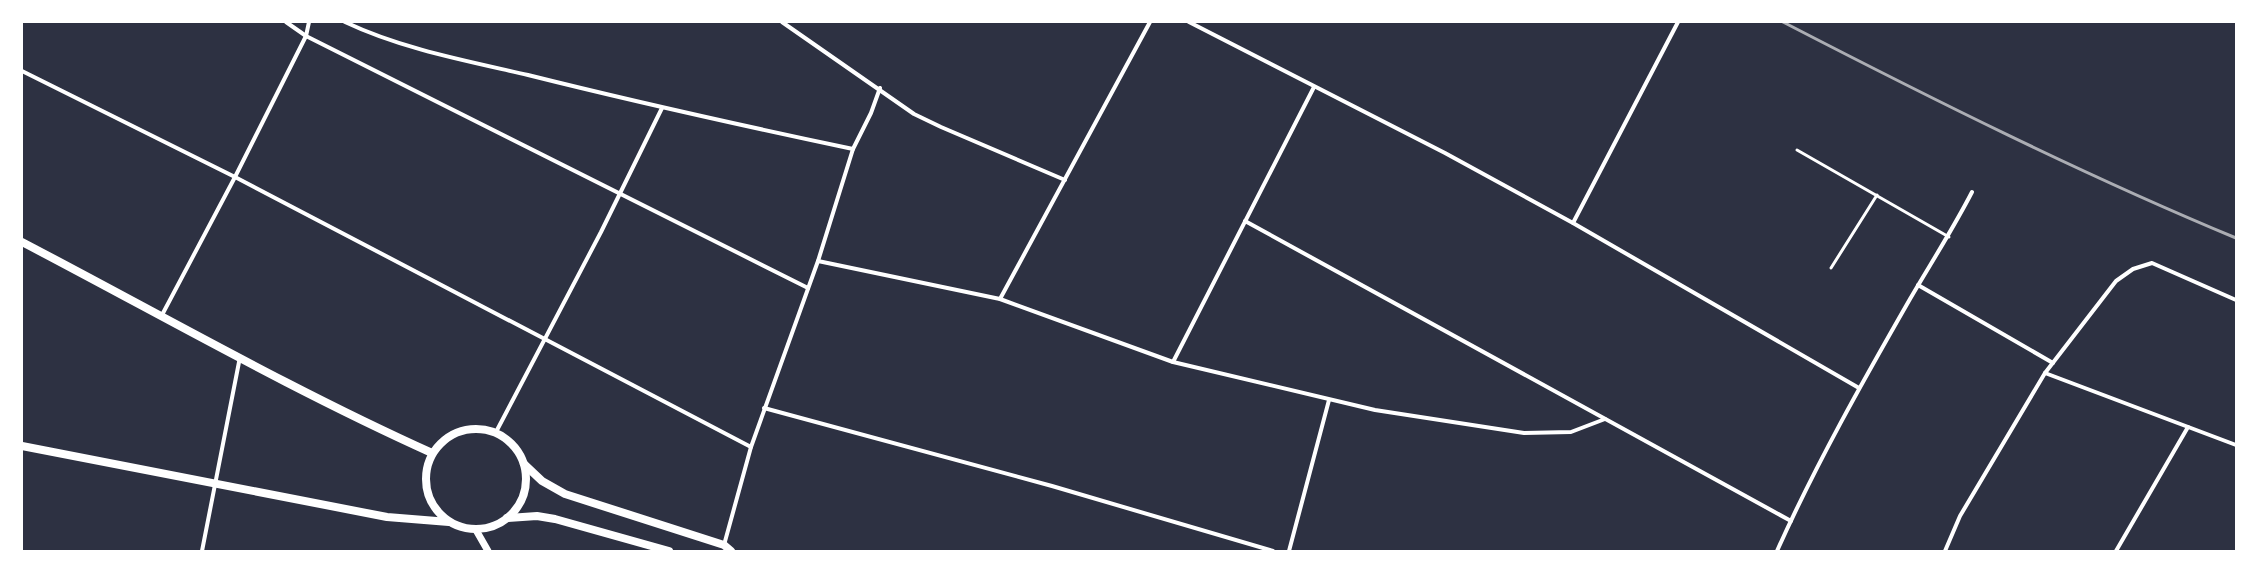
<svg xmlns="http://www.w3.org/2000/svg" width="2258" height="573" font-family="Overpass,sans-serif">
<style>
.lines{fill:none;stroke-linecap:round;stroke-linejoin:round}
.service{stroke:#fff;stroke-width:3}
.minor{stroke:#fff;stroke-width:4}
.tertiary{stroke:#fff;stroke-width:7}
.secondary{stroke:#fff;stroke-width:8}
.rail{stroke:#abadb3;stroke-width:3}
</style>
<rect width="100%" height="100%" fill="#2d3142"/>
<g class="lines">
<g class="service">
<path d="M1797,150L1949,237"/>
<path d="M1831,268L1877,195"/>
</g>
<g class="minor">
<path d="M286,22L306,36L808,288"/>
<path d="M345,22C402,49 467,61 528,75C636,102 744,126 853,149"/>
<path d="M782,22L914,114L941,127L1065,180"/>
<path d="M1189,22L1445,153L1573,223L1859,388"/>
<path d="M22,71L235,177L751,447"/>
<path d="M1245,221L1791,521"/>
<path d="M1573,223L1678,22"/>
<path d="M818,261L1000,299L1173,362L1375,410L1524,433L1571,432L1605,419"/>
<path d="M1918,285L2053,363"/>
<path d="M1000,299L1150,22"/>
<path d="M162,315L235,177L306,36L309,22"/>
<path d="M1173,362L1314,87"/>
<path d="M2045,373L2236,445"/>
<path d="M764,408L1052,486L1273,551"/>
<path d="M496,432L601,232L662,108"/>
<path d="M724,545L751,447L818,261L853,149L871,113L880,88"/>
<path d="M202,551L240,357"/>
<path d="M1289,551L1329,400"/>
<path d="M1777,551C1816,464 1863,381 1910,299C1931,263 1953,229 1972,192"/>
<path d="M1945,551L1960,516L2045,373L2116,281L2133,269L2152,263L2236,300"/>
<path d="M2116,551L2188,427"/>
</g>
<path class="tertiary" d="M476,530L488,551"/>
<g class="secondary">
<path d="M22,242C158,313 292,390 432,453"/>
<circle cx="476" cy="479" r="50"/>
<path d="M22,446L387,517L449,522"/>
<path d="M524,464L542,481L565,494L724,545L731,551"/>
<path d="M507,518L537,516L555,519L669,551"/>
</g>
<path class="rail" d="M1783,22C1932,99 2082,174 2236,238"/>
</g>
<rect width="2258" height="573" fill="none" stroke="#ffffff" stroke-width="46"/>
</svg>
